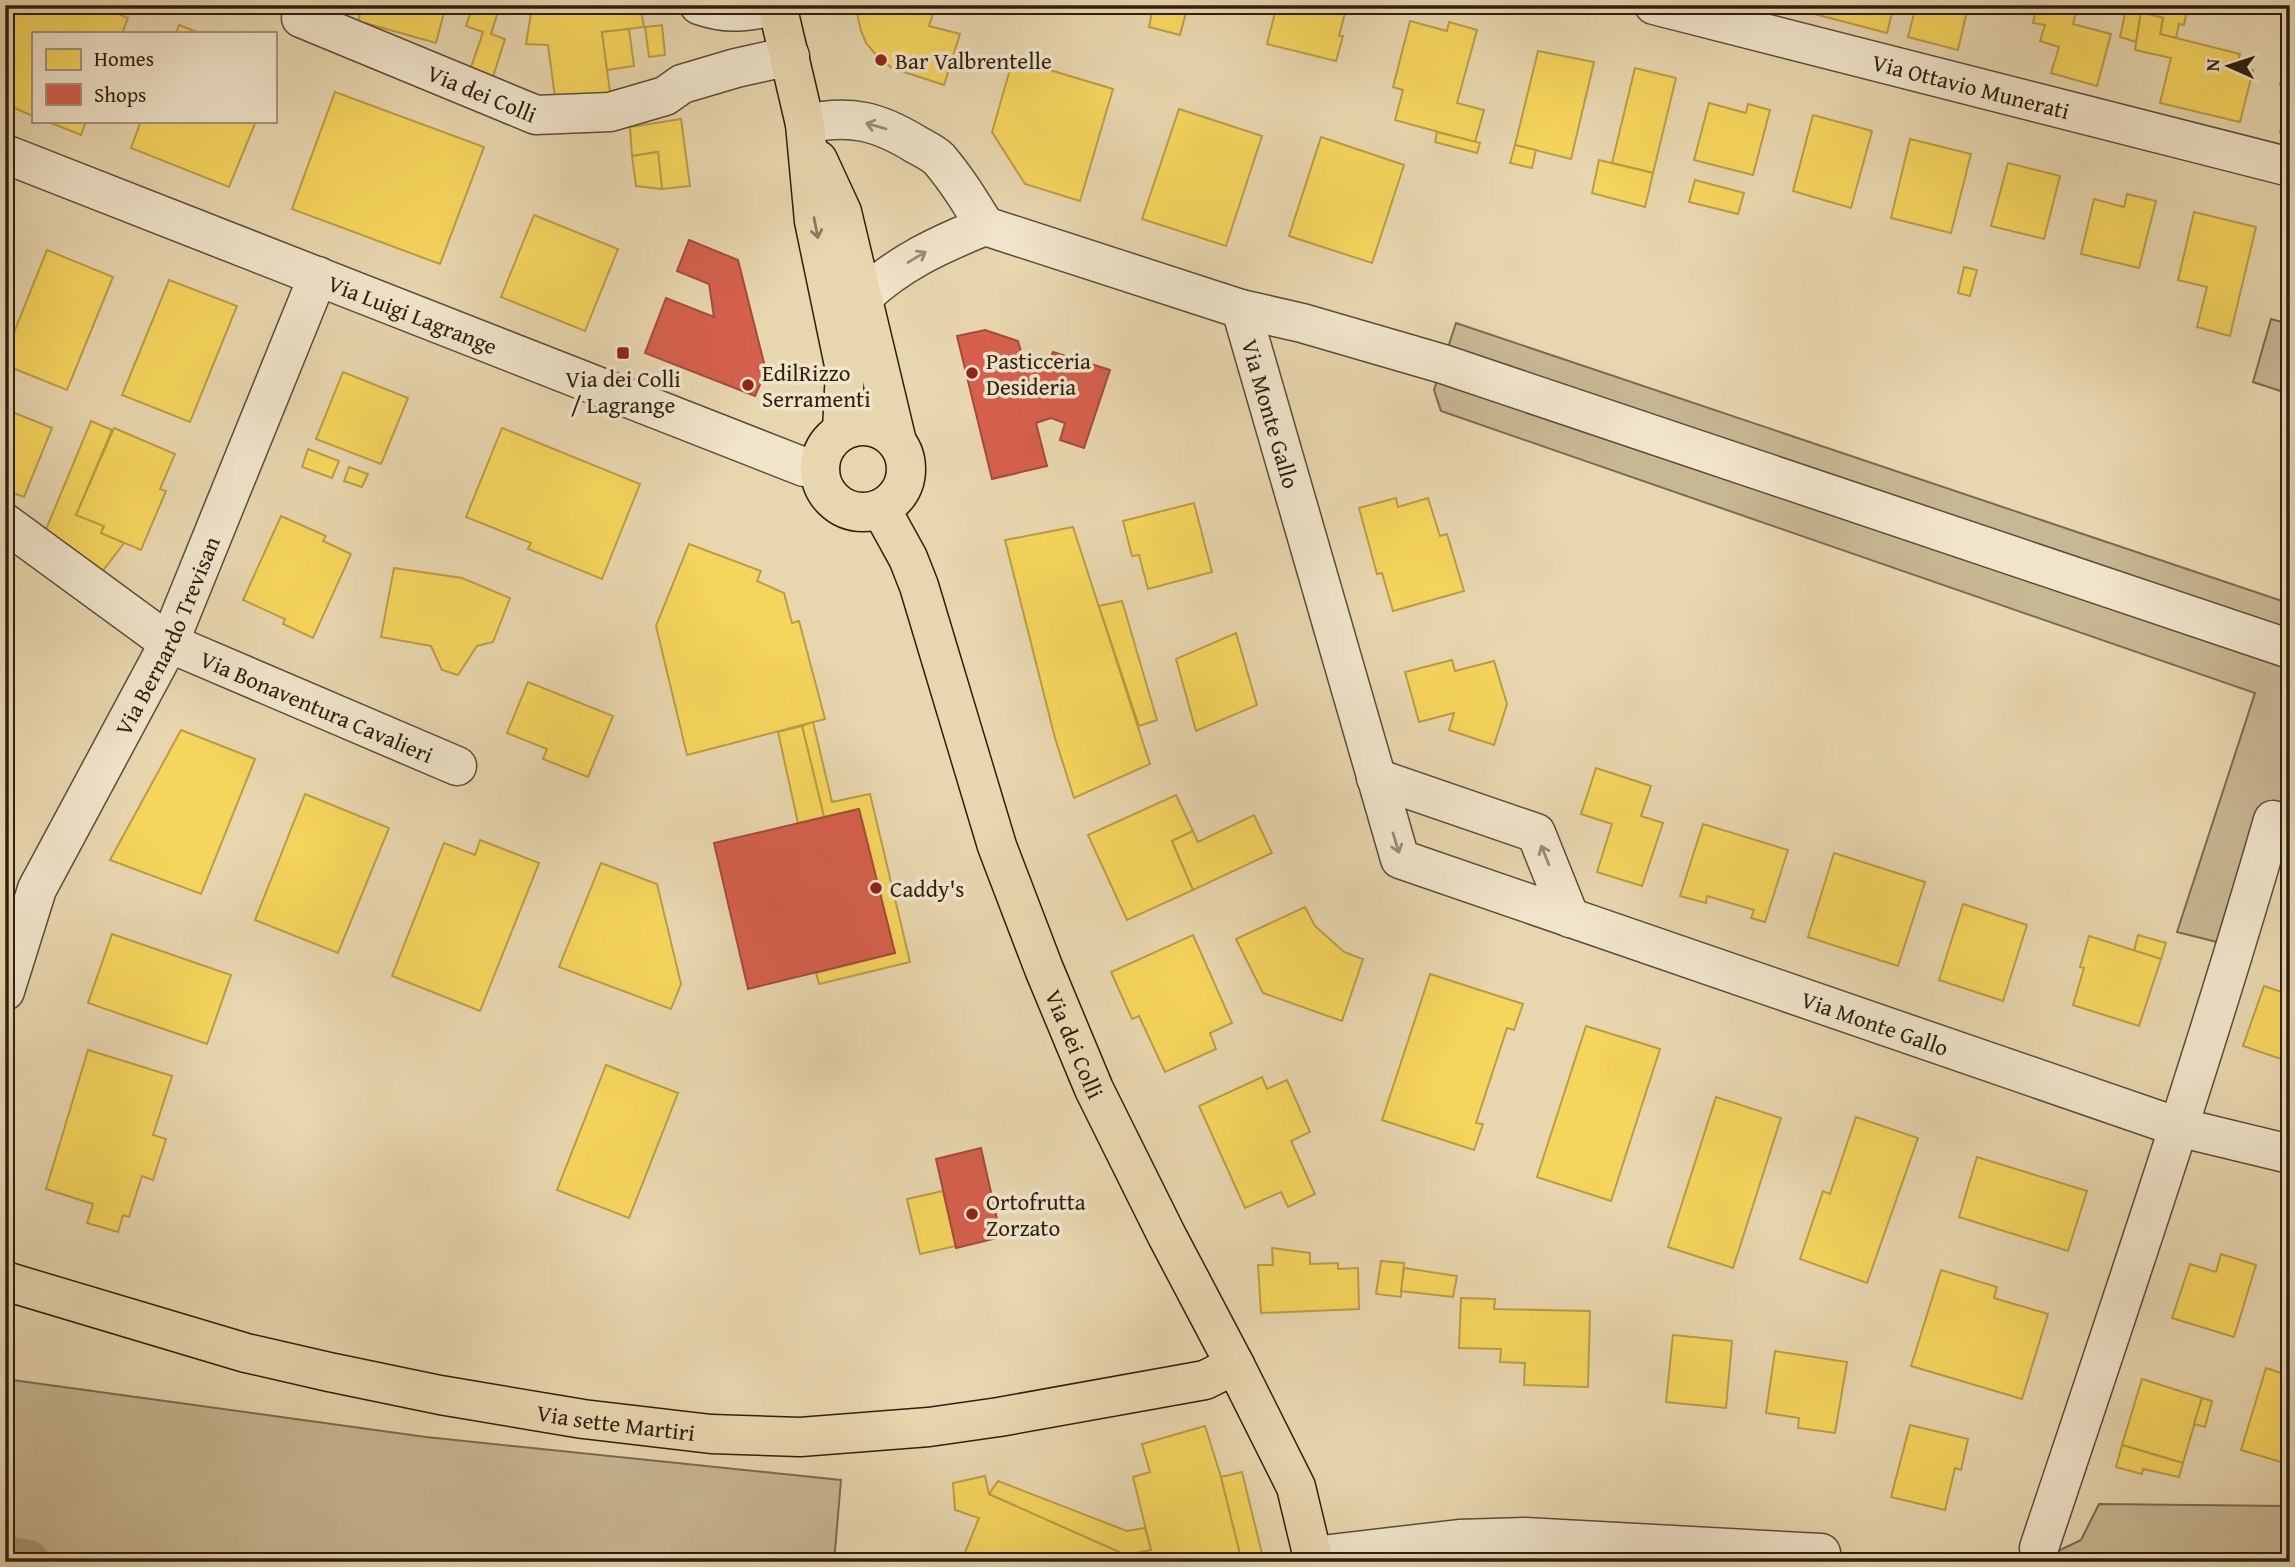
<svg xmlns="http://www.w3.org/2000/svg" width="2295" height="1567" font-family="'Gentium Book Plus',serif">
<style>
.green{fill:#c8b793;stroke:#7b6b52;stroke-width:2}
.homes{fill:#f6d55c;stroke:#ba9e46;stroke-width:2}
.shops{fill:#d6604d;stroke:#a44c3b;stroke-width:2}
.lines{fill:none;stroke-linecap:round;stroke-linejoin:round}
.canal{stroke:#a99879;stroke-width:44}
.minor-casing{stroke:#5c4d38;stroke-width:41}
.major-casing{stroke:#2e1f11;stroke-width:41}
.minor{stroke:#f0e4ca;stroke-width:38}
.major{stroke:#e8d6ae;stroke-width:38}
.oneway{stroke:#998b77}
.oneway2{stroke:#8b7a60}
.poi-dot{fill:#8f2418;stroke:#f0e4ca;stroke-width:2.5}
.labels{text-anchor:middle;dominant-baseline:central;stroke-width:7;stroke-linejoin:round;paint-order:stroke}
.poi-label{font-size:23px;fill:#2e1f11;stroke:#f0e4ca;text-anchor:start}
.street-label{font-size:23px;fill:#2e1f11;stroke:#f0e4ca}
</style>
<rect width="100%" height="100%" fill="#e8d6ae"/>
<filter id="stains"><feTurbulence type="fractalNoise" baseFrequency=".00286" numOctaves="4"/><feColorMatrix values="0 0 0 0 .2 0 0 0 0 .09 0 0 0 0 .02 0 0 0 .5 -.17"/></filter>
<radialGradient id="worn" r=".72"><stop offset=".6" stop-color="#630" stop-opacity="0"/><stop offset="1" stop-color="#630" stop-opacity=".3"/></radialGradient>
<g class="green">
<path d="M2271,319L2290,324V394L2253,382Z"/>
<path d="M1456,323L2285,602L2290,591V825L2221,943L2177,932L2255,693L1441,411L1434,390Z"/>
<path d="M5,1379L426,1437L841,1480L834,1562H5Z"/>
<path d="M2099,1504L2290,1506V1562H2035L2081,1540Z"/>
</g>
<g class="homes">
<path d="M17,5H97L128,18L122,33H33V116L5,104V35Z"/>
<path d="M363,5H446L436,43L358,21Z"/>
<path d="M473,5H500L491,34L505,39L491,83L468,76L483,32L466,26Z"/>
<path d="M596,5H640L644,27L602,32L611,99L556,105L548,45L526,44L531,13Z"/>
<path d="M855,5H929L932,17L929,26L960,34L944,85L892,68L877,56L866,43L861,31Z"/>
<path d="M1015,5H1045L1043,11Z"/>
<path d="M1127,5H1188L1180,35L1149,27L1152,12Z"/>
<path d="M1277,5H1347L1339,36H1343L1336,61L1267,44Z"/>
<path d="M1809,5H1894L1887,33L1807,12Z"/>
<path d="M1939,5H1980L1978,13L1967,11L1958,50L1908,37L1916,6L1938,12Z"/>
<path d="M2037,5H2078L2073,24L2111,34L2097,86L2051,73L2059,47L2040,41L2045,25L2033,23Z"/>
<path d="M2126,5H2143L2141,12L2126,9Z"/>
<path d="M2157,5L2188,6L2184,25L2179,24L2176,38L2160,34L2163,18L2155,16Z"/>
<path d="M2126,9L2141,12L2136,42L2120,37Z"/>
<path d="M2141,12L2163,18L2160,34L2240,54L2237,66L2253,70L2240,122L2160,103L2171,58L2135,50Z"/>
<path d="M1410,21L1447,31L1449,22L1477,30L1457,103L1484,110L1475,142L1395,120L1403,90L1393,87Z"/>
<path d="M179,25L200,33H176Z"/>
<path d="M662,25L665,55L649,57L645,27Z"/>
<path d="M629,29L634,66L607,70L602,32Z"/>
<path d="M1538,51L1594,62L1571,159L1515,145Z"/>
<path d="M1013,59L1113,89L1080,201L1025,184L992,132Z"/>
<path d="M2285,59L2290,60L2287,86L2280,85Z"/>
<path d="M1635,68L1676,78L1653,173L1612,163Z"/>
<path d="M335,92L484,147L440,264L292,209Z"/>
<path d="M1709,103L1746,113L1748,104L1770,110L1753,175L1694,160Z"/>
<path d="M2287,106H2290V134L2280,132Z"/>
<path d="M1179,109L1262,136L1226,246L1142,219Z"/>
<path d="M1813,115L1872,131L1851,208L1793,191Z"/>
<path d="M681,119L690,186L662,189L658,152L632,156L630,127Z"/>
<path d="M46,121H86L81,135Z"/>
<path d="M141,121H256L229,187L131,148Z"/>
<path d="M1437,132L1480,143L1477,153L1435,142Z"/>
<path d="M1321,137L1404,165L1372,263L1289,236Z"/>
<path d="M1910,139L1971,154L1951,233L1891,218Z"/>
<path d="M1515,145L1536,150L1532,168L1510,163Z"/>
<path d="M658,152L662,189L636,186L632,156Z"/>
<path d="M1599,160L1653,173L1645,207L1592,193Z"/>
<path d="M2008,163L2060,176L2044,239L1991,226Z"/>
<path d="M1695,180L1744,193L1738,214L1689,202Z"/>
<path d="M2127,194L2156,201L2139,268L2081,254L2094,199L2124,207Z"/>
<path d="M2194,212L2256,227L2230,336L2197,327L2207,287L2178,280Z"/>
<path d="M534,215L618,249L585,331L501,297Z"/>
<path d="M47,250L113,277L67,390L5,365V355Z"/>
<path d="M1964,267L1977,270L1970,296L1958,293Z"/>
<path d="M2290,276V306L2283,304Z"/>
<path d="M169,280L237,306L190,422L122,395Z"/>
<path d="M343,372L408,398L381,464L316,439Z"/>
<path d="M5,409L52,428L24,497L5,490Z"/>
<path d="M91,421L112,430L76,515L104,526L101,533L124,543L99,576L42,539Z"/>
<path d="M114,428L175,454L160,489L166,491L141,550L101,533L104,526L76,515Z"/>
<path d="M502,428L640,484L602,579L528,549L531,543L466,517Z"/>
<path d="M308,449L339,461L332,478L302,467Z"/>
<path d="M349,467L368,474L362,487L344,481Z"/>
<path d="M1396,498L1398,507L1428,498L1440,536L1447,534L1464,591L1393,611L1382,573L1377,574L1359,508Z"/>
<path d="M1194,503L1212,572L1148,589L1139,555L1132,556L1123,521Z"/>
<path d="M281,516L326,536L323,541L351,554L313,638L283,624L285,619L243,600Z"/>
<path d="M1073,527L1150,764L1074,798L1055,738L1005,540Z"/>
<path d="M689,544L761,571L757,581L784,593L792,623L799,621L825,719L687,755L656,626Z"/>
<path d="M394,568L462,578L510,598L493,642L477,646L458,675L442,670L431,646L381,637Z"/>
<path d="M1122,601L1157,720L1139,726L1099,606Z"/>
<path d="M1236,633L1257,705L1196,731L1176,659Z"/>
<path d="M1452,660L1455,671L1494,661L1507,704L1494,745L1449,730L1454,713L1419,722L1405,672Z"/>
<path d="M528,682L613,716L588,777L543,759L547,749L507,733Z"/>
<path d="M813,722L832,802L870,794L910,962L819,984L816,973L895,953L859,809L824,817L802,726Z"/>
<path d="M802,726L824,817L798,823L778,732Z"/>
<path d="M181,730L255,759L201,894L110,860Z"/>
<path d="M1596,768L1651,786L1641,816L1663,823L1642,886L1597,872L1612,824L1581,814Z"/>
<path d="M305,794L389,828L338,953L255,920Z"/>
<path d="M1176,795L1193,831L1172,841L1193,890L1127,920L1088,835Z"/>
<path d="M1254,815L1272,853L1193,890L1172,841L1193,831L1198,842Z"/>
<path d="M1703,824L1788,850L1765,922L1751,918L1754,910L1707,896L1706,903L1680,896Z"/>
<path d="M480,840L539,863L480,1011L392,976L444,843L475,855Z"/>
<path d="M1834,853L1925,882L1898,966L1808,937Z"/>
<path d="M601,863L657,884L681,984L671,1009L559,967Z"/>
<path d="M1963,904L2027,925L2003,1001L1939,980Z"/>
<path d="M1305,907L1315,926L1344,952L1363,959L1342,1021L1263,993L1236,939Z"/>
<path d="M112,934L231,975L207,1044L88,1003Z"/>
<path d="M1193,935L1232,1023L1210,1033L1216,1049L1165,1072L1139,1016L1132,1019L1111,972Z"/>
<path d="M2138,935L2166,943L2161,959L2134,951Z"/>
<path d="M2089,936L2161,959L2139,1026L2073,1005L2084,968L2080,967Z"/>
<path d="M1430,974L1523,1004L1514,1030L1507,1028L1476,1123L1483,1124L1474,1150L1382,1120Z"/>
<path d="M2264,986L2290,995V1062L2243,1046Z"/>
<path d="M1586,1026L1660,1049L1611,1201L1537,1177Z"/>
<path d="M88,1050L172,1076L153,1135L166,1139L153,1180L142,1176L129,1217L123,1215L118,1232L87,1223L93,1204L46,1189Z"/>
<path d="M606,1065L678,1093L629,1218L557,1190Z"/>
<path d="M1262,1077L1267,1089L1287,1080L1310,1132L1291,1141L1315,1194L1288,1207L1281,1192L1245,1208L1199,1106Z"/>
<path d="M1716,1097L1781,1118L1733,1268L1668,1247Z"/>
<path d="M1856,1117L1918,1138L1867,1283L1800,1259L1823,1191L1830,1194Z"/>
<path d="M1977,1157L2087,1191L2068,1251L1959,1217Z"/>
<path d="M943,1191L956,1246L920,1254L907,1199Z"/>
<path d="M1272,1248L1310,1253V1264L1338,1263V1269L1358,1268L1359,1309L1261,1313L1258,1265H1273Z"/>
<path d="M2221,1254L2256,1265L2234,1337L2172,1318L2190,1264L2216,1272Z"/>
<path d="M1381,1261L1404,1263L1401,1297L1376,1294Z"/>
<path d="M1404,1268L1457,1276L1453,1297L1401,1291Z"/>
<path d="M1941,1270L1997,1287L1994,1298L2048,1314L2022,1399L1911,1366Z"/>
<path d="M1461,1298L1495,1299L1494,1309L1590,1311L1588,1387L1524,1385L1525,1363L1500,1362L1501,1349L1459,1348Z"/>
<path d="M2290,1304V1323L2284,1321Z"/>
<path d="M1673,1335L1732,1341L1726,1408L1666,1402Z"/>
<path d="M1775,1351L1847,1362L1835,1433L1798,1428L1799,1418L1766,1413Z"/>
<path d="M2266,1368L2290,1376V1460L2285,1459L2284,1463L2241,1450Z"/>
<path d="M2142,1379L2202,1398L2183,1463L2122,1445Z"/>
<path d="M2202,1398L2212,1401L2205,1427L2194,1424Z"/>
<path d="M1910,1425L1968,1439L1961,1470L1955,1468L1945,1510L1891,1497Z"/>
<path d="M1205,1426L1221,1477L1242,1562H961L979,1518L955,1510L953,1483L985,1476L989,1494L1126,1555L1151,1550L1133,1477L1150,1472L1142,1444Z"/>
<path d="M2122,1445L2183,1463L2179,1477L2143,1469L2142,1474L2116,1467Z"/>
<path d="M1242,1472L1264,1562H1242L1221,1477Z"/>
<path d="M998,1481L1127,1531L1145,1528L1151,1550L1126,1555L989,1494Z"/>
</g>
<g class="shops">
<path d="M689,240L738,260L766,371L755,396L645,353L666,298L714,317L709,284L677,271Z"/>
<path d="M985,330L1018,341L1025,365L1050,359L1053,352L1110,370L1084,448L1060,440L1065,423L1051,418L1036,423L1047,466L992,479L957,336Z"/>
<path d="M859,809L895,953L748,989L714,843Z"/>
<path d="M981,1148L1001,1237L956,1248L936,1159Z"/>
</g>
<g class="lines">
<path class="canal" d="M5,1558L28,1562"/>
<defs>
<g id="minor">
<path d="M699,5C731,16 745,11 777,6"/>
<path id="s1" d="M1654,5L2290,167"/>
<path id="s2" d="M301,18L536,115L610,112L665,96L682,84L736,68L790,56"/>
<path d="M805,124C850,114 878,121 917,145C924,149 933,153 939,159C957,180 971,203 985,226C938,245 899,263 863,297"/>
<path id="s3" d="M5,154L804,467L820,469"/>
<path id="s4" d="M985,226L1241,309L1400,859L2178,1127L2290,1154"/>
<path d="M1241,309L1302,323L1443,364L2290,649"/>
<path id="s5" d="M5,523L169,643L457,766"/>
<path d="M1376,778L1536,833L1570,918"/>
<path id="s6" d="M5,991L37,889L169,643L318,276"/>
<path d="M2039,1548C2120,1306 2202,1065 2273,820"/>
<path d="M1313,1556L1459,1539L1525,1537L1821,1553"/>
</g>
<g id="major">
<path d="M777,5L805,124L814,221L845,370L842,431"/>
<path d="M818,160L842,212L897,442"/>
<circle cx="863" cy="469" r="43"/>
<path id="s7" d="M881,509L908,558L919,586L997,846L1044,969L1094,1089L1166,1234L1235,1365L1296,1487L1314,1562"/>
<path id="s8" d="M5,1281L246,1353L329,1372L440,1395L583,1419L711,1434L800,1437L929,1427L999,1417L1205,1380L1235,1365"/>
</g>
</defs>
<use href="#minor" class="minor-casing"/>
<use href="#major" class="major-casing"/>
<use href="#minor" class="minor"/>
<use href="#major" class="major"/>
</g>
<defs><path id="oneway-shaft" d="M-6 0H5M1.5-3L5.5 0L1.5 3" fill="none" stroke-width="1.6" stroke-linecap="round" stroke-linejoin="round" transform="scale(1.75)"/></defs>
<g class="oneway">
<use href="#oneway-shaft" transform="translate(876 126) rotate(-164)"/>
<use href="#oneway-shaft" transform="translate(917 257) rotate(-31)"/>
<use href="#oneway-shaft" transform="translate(1396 843) rotate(73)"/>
<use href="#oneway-shaft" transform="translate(1545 855) rotate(-112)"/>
</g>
<use class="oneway2" href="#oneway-shaft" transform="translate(816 228) rotate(79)"/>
<g class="poi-dot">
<circle cx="881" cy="60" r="7"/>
<rect x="616" y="346" width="14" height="14" rx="3.5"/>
<circle cx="972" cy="373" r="7"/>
<circle cx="748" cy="385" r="7"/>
<circle cx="876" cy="888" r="7"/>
<circle cx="972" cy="1214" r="7"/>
</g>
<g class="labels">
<g class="poi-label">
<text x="895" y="60">Bar Valbrentelle</text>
<text x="986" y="360">Pasticceria<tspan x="986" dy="26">Desideria</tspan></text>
<text x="762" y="372">EdilRizzo<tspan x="762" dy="26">Serramenti</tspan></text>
<text x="623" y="378" text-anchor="middle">Via dei Colli<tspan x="623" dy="26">/ Lagrange</tspan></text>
<text x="890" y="888">Caddy's</text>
<text x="986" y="1201">Ortofrutta<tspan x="986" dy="26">Zorzato</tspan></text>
</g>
<g class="street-label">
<text stroke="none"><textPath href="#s1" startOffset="327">Via Ottavio Munerati</textPath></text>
<text stroke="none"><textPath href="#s2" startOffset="196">Via dei Colli</textPath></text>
<text stroke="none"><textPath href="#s3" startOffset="438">Via Luigi Lagrange</textPath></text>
<text stroke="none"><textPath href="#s4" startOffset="378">Via Monte Gallo</textPath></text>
<text stroke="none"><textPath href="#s6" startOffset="392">Via Bernardo Trevisan</textPath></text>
<text stroke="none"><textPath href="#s5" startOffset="364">Via Bonaventura Cavalieri</textPath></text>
<text stroke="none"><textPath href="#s4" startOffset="1344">Via Monte Gallo</textPath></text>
<text stroke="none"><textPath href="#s7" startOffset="570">Via dei Colli</textPath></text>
<text stroke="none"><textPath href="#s8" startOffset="628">Via sette Martiri</textPath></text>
</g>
</g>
<rect width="2295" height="1567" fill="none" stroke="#e8d6ae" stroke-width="28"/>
<rect x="7" y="7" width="2281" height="1553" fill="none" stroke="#2e1f11" stroke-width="3.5"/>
<rect x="14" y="14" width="2267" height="1539" fill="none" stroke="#2e1f11" stroke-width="2"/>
<rect x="32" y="32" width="245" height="91" fill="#f0e4ca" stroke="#a29580" stroke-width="2"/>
<rect x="46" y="49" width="35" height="21" fill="#f6d55c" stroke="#a29580" stroke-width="2"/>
<text x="94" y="66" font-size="21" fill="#2e1f11">Homes</text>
<rect x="46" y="84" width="35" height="21" fill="#d6604d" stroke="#a29580" stroke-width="2"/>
<text x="94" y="102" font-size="21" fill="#2e1f11">Shops</text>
<g transform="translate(2229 66) rotate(273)" stroke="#f0e4ca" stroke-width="5" paint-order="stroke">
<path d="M0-5L12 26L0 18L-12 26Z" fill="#2e1f11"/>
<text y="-10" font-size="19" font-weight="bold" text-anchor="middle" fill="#2e1f11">N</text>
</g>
<rect width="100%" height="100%" filter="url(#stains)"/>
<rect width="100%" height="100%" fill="url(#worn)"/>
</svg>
